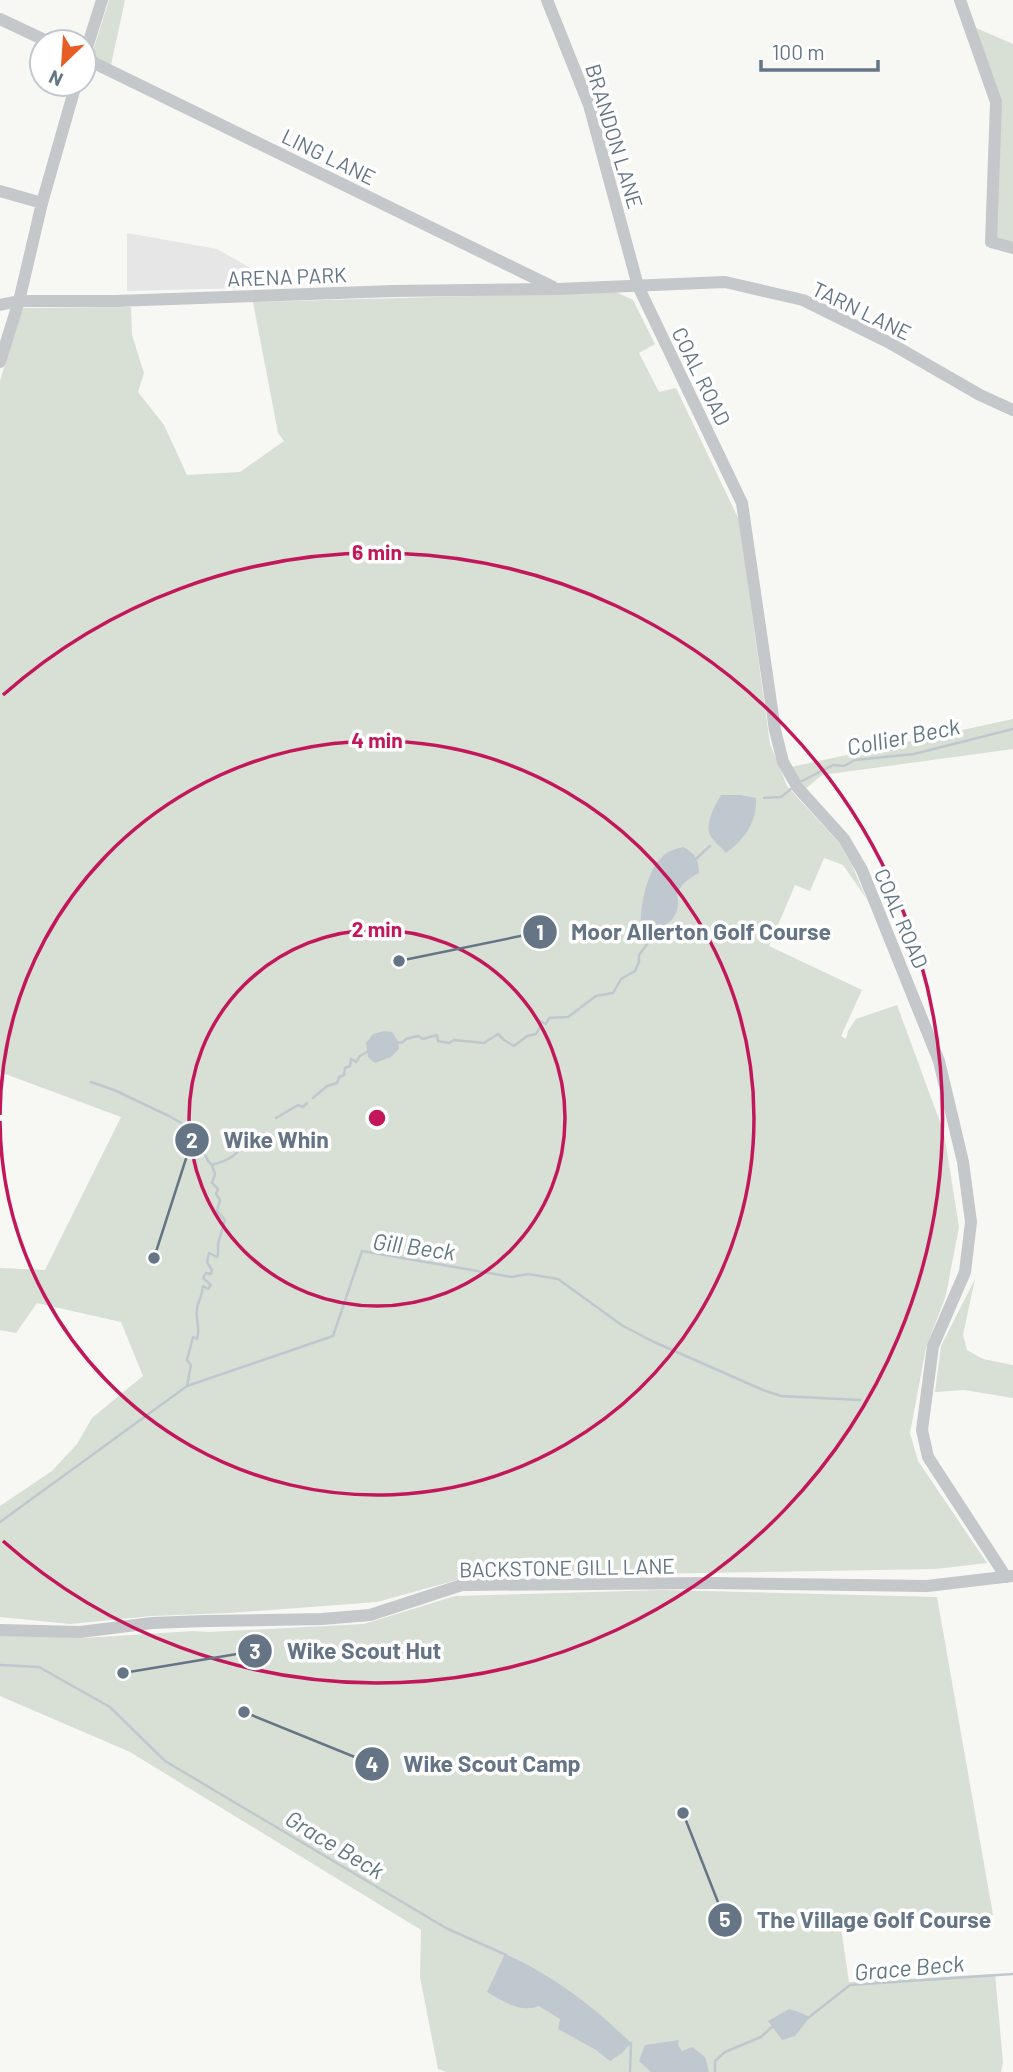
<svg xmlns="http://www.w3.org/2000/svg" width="1013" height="2072" font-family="Barlow,sans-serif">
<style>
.built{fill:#e5e6e5}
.green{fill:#d8dfd5}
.water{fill:#bfc8ce}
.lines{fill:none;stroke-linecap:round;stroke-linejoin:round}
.stream{stroke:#bfc8ce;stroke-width:2.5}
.minor{stroke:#c4c8cb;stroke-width:12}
.ring{fill:none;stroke:#c2185b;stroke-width:3.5}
.labels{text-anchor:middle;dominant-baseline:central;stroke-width:7;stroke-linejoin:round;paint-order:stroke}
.street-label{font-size:21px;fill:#657586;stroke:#fff}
.water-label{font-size:23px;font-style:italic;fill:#617782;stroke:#fff}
.centre{fill:#c2185b;stroke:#fff;stroke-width:3.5}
.ring-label{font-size:21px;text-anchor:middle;font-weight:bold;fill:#c2185b;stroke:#fff;stroke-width:7;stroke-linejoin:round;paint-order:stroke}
.leader{fill:none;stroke:#657586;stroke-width:2.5}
.callout-dot{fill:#657586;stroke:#fff;stroke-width:2.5}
.mark-label{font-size:21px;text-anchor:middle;font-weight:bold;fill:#fff}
.callout-label{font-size:23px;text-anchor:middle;font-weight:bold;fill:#657586;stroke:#fff;stroke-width:7;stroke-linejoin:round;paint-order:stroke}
</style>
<rect width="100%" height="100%" fill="#f7f7f4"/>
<path class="built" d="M127,233L217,249L284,287L127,291Z"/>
<g class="green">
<path d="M109,0H125L111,65L95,58L92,54Z"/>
<path d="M976,28L1013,44V244L996,239L1001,102Z"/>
<path d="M616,292L633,300L655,344L639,353L659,392L676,388L739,520L770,744L787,786L839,843L852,865L866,898L843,865L824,858L810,891L795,885L769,946L862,990L841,1036L846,1039L848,1031L856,1019L897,1005L944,1133L959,1227L946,1295L926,1348L910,1433L918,1461L987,1563L936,1569L468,1577L377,1602L229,1613L152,1616L70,1624L0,1617V1506L52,1471L77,1444L92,1418L143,1376L121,1322L37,1303L16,1333L0,1330V1268L45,1270L121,1117L0,1072V381L22,308L131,307L132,335L144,373L138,392L164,425L187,475L240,472L284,441L278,433L253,302Z"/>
<path d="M1013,719V749L822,775L805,789L791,767Z"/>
<path d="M975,1279L963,1335L967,1350L983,1359L1013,1365V1398L964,1390L935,1392L941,1346Z"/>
<path d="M663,1590L937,1597L993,1915L928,1914L840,1921L849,1982L995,1974L1003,2062L1001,2072H446L438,2069L420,1977L421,1930L130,1752L0,1696V1632L84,1638L194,1631L209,1632L364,1624L455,1596Z"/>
</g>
<g class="water">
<path d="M721,795H740L756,798C757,822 745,839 726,853C721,847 713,841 710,835C705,823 715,805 721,795Z"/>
<path d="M683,847C695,853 699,859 699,873C691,877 682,883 678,892C676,899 678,896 678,903C678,917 666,929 652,929L641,923C640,905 648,869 662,857C667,851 675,849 683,847Z"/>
<path d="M385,1031L392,1032L398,1041L399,1049L391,1057L375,1063L368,1057L366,1043L373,1034Z"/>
<path d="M505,1954C553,1975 594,2007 631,2043L622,2053L610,2061L596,2050L558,2029L560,2019L539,2006C520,2013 504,2002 487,1992Z"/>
<path d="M789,2009L799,2012L810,2017L795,2036L782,2040L768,2021Z"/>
<path d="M679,2040L678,2045L682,2051L692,2047L705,2057L709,2072H651L639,2061L645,2045Z"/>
</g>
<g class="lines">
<g class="stream">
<path d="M802,781L833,765L844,766L855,760L914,754L1013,729"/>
<path d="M764,798L781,797L791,789"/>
<path d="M697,858L710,846"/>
<path d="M397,1043L403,1042L406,1039L418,1036L423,1039L437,1035L438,1041L449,1043L454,1040L484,1043L498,1034L504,1040L514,1046L527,1036L536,1034L540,1027V1021L546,1024L549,1018L568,1017L596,996L613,993L621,979L635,971L639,962V955L648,943L653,927"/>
<path d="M91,1082L114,1090L169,1116L188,1127L200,1136L203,1143L202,1148L208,1161L211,1164"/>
<path d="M313,1098L327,1086L337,1083L339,1077L344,1075L345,1068L350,1066L351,1059L356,1062L360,1056L367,1052"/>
<path d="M276,1118L298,1105L303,1107L307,1103"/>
<path d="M187,1386L191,1365L187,1360L193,1337L197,1339C201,1328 195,1320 197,1309C198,1301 202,1297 203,1286L208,1289L211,1285L203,1278L206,1273L211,1274L212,1270L207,1262L209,1253L217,1257L218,1255V1244L225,1220L217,1211L220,1200L216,1194L218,1189L212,1183L215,1174L212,1165C221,1162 232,1159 238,1151C242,1146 244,1142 248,1137L253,1139L264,1133"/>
<path d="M0,1522L187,1386L333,1336L362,1251L512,1277L528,1274L558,1279L623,1326L654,1342L763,1390L781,1396L860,1400"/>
<path d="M0,1665L39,1667L110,1707L165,1761L446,1928L506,1955"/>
<path d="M808,2018L850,1985L1013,1974"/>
<path d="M628,2042L631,2043L630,2072"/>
<path d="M715,2072V2061L725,2052L761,2037L774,2025"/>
</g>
<g class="minor">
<path d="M547,0L589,105L638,286L742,503L775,730L783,762L798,788L844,839L862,870L939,1061L963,1162L971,1222L965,1272L933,1346L922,1430L928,1457L1006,1577"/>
<path d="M960,0L996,102L991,242L1013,248"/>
<path d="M0,19L49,42"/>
<path d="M84,57L102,0"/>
<path d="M84,58L553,287"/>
<path d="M0,191L42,203"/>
<path d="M0,305L19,301H115L393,291L557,289L725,282L803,300L888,342L980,395L1013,410"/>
<path d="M0,362L19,301L42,203L76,84"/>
<path d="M0,1630L80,1632L152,1623L205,1621L322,1619L370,1615L462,1585L710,1583L927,1586L1012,1576"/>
</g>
</g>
<g class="ring">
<circle cx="377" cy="1118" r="188"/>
<path d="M0 1115A377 377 0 1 1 0 1121"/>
<path d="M3 695A565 565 0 1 1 3 1541"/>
</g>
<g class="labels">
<g class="street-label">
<text transform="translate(615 136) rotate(73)">BRANDON LANE</text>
<text transform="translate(329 156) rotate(26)">LING LANE</text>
<text transform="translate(287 276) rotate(-2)">ARENA PARK</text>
<text transform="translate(862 310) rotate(26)">TARN LANE</text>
<text transform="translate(702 376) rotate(64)">COAL ROAD</text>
<text transform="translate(902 918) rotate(67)">COAL ROAD</text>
<text transform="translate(567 1567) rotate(-1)">BACKSTONE GILL LANE</text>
</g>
<g class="water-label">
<text transform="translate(903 736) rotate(-11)">Collier Beck</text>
<text transform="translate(414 1246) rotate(8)">Gill Beck</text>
<text transform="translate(335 1844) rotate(31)">Grace Beck</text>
<text transform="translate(909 1967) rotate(-5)">Grace Beck</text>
</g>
</g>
<circle cx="377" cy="1118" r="10" class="centre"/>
<g class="ring-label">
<text x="377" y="560">6 min</text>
<text x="377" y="748">4 min</text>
<text x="377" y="937">2 min</text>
</g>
<path class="leader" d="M399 961L540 932M154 1258L192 1140M123 1673L255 1651M244 1712L372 1764M683 1813L725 1920"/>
<g class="callout-dot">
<circle cx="399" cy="961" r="7"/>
<circle cx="154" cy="1258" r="7"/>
<circle cx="123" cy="1673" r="7"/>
<circle cx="244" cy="1712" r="7"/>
<circle cx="683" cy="1813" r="7"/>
<circle cx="540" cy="932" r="18"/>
<circle cx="192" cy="1140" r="18"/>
<circle cx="255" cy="1651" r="18"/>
<circle cx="372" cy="1764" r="18"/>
<circle cx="725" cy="1920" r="18"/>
</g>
<g class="mark-label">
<text x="540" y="940">1</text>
<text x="192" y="1148">2</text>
<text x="255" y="1659">3</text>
<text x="372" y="1772">4</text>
<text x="725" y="1927">5</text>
</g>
<g class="callout-label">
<text x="701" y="940">Moor Allerton Golf Course</text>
<text x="276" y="1148">Wike Whin</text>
<text x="364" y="1659">Wike Scout Hut</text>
<text x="492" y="1772">Wike Scout Camp</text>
<text x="874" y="1928">The Village Golf Course</text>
</g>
<g transform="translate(63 63) rotate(205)"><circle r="33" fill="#ffffff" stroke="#c1c8cf" stroke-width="2"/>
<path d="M0-5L12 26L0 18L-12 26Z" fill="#e75e24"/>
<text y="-10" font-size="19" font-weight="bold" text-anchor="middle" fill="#657586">N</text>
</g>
<path d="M761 60v10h117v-10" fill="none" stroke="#657586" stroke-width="3.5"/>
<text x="772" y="60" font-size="21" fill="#657586" stroke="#ffffff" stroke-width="5" paint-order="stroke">100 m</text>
</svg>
